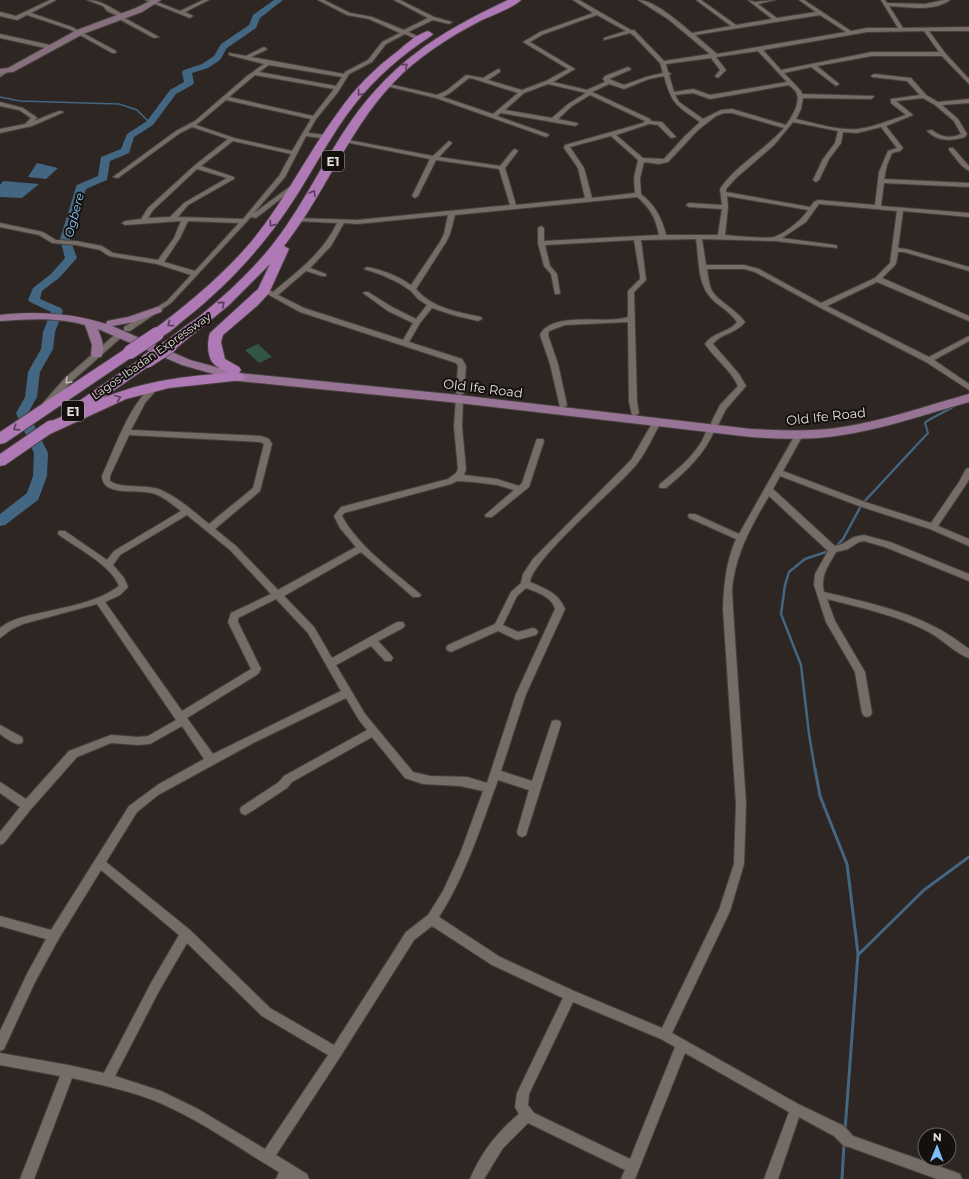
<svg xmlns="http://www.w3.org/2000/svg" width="969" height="1179" font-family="Montserrat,sans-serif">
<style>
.green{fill:#325546}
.water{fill:#436682}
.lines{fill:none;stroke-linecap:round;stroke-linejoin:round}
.stream-far3{stroke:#436682;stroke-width:1.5}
.stream-far2{stroke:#436682;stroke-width:2}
.stream-far1{stroke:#436682;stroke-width:2.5}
.stream{stroke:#436682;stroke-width:3}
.river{fill:#436682;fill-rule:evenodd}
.street-casing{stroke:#47413e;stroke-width:2}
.secondary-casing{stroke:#47413e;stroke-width:2}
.primary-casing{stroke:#47413e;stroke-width:2}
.highway-casing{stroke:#47413e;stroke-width:2}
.street{fill:#756c67;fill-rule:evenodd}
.secondary{fill:#86707e;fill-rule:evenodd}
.primary{fill:#977496;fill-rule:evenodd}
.highway{fill:#ae79b5;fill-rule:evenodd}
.highway-bridge-casing{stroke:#47413e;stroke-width:15;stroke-linecap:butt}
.highway-bridge{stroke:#ae79b5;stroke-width:14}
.oneway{stroke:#593f59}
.oneway2{stroke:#c3bcb9}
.labels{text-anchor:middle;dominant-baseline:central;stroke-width:4;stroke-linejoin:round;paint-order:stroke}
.far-street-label{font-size:11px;fill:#e4dedc;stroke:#14100e}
.shield{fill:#14100e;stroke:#a6a09e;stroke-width:1}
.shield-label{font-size:12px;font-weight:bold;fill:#e4dedc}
.far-water-label{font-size:12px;font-style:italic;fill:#8fc9f9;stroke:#14100e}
.street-label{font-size:13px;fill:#e4dedc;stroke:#14100e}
</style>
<rect width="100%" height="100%" fill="#2e2622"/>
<path class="green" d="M258,344L272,357L259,363L245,350Z"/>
<g class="water">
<path d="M37,163L58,168L46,179L28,177Z"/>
<path d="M3,181L39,184L22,198L0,197V185Z"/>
</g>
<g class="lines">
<path class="stream-far3" d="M0,97L20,101L119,104L137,110L150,123"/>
<path class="stream-far2" d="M913,449L928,433L925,423L927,421L953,407"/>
<g class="stream-far1">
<path d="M835,548L843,539L862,504L914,448"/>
<path d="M815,770L809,734L801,665L781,614L785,585L789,572L805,559L829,551"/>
</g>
<g class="stream">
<path d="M815,769L820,796L847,864L858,954L845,1131"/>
<path d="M859,954L924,890L969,857"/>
<path d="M842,1179L844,1144"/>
</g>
<path class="river" d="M274,0H283L260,18L256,28L227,48L220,60L208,68L192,73L194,83L192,85L176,94L153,125L134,137L129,153L110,161L107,180L86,189L70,239L77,258L59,278L42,291L40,299L61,308L63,311L55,332L53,349L40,372L37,397L28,413L48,453L47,476L38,500L5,525L0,526V514L27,493L33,476L34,453L16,413L25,397L28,372L41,349L43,332L51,312L30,302L28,300L33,288L51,274L65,258L60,239L76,187L77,185L98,176L101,157L121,149L127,134L147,121L170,90L184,82L182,72L184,70L202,64L214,56L221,44L249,25L253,15Z"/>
<defs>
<g id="street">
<path d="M50,0H56L31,13L72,27L116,51V53H112L69,29L27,15L17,20L0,16V12L16,16Z"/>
<path d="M87,0C103,0 111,9 125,15L126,16L123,17L159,37L154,38L117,18L118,16L107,11L103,6Z"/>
<path d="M145,0H152L180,11L203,0H209L185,12L193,16L190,18Z"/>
<path d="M318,0H324L350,13L372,17L404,30L428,18L394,0H400L434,17L452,22L449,24L433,20L408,32L422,38V40H418L405,34L386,44L372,62L349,74L338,92L316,119L308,133L327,135L330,137L327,139L306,136L285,177L253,214L296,182H300V184L256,218L251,217L171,303L130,331H124V327L167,301L191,275L157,264L109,256L100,250L76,245L52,243L39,235L0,227V223L43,232L56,240L76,241L102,246L113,253L158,260L174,238L181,221L125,225L122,223L125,221L141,219L148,208L194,166L228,139L192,127L180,133L118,178L113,177L176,131L195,121L247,76L264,64L229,55V53L246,56L264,47L267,49L266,50L251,57L344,74L345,72L368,60L382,42L400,33L369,19L347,15ZM269,65L342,77L336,86L259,72ZM255,75L334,89L313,116L229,97ZM226,100L311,119L292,151L234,138L196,125ZM233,141L291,154L279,176L243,219L178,217L188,205L234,179V177L201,166ZM197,169L227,178L184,203L170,217L148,218L153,210ZM188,221L239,223L195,271L164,262L180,238Z"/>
<path d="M573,0H579L631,30H634L664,61L710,54L668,19L638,0C654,0 679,22 692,33L731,26L696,0H701L736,25L772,19L748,0L755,2L775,0L758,4L777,18L816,12L799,0H804L851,31L867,28H898L881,0H885L887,3L925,4L944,0H950C934,12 908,7 889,6L903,28L969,27V31H929L945,53L969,79V84L942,56H872L817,66L838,83L839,84L836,86L811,67L784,73L801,91L802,94L873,96L874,97L871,99L803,98L801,109L796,119C814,123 839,131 858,129C874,127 890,120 906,115L891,103V99L920,95L907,81L872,77L871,76L874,74L911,78L926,95L938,102L969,99V103L942,105L958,119L967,134L965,137C951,141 938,142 927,131L932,130C940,137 951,139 961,134L954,121L935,105L923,98L896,101L913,115L886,126L903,148L900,151L892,153L887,165L884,179L969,183V187L884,183L881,206L969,213V217L903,211L898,248L906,249L969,267V271L904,252H898L896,264L882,278L969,316V321L877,282L827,306L929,357L969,336V341L934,360L969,384V390L926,362L819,307L755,272L744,269H707C708,276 709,285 712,291C719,302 736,309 745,322C736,334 721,333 713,344L739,374L746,386L726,409L718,425H712L711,423L720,405L738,386C731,370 715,359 705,344C714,331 729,333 737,322C730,311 718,306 710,297C697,282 699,257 696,239L641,240L646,280L634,292L637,402L639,413L635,416L632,415L629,402L628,322L565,325L549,331L548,335L558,364L567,405L563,408L560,407L550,364L540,335C552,310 607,325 628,317V291L640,279V276L634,240L545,245L550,266L557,274L560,293L559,294H555L551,274L544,266L538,243V228L541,226L544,228V241L659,235C656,219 650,207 637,197L455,215L450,234L446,242L416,289C432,308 457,312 481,317L482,319L478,321L453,315L432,308L420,323L409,342L462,359L466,366L464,393L460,395L456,393L458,366L456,363L300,312L262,291V289H266L273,292C298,271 323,253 337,223L297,221L294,219L295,218L357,220L510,205L499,169L436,160L418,196L415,198L412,196L430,159L345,142L342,140L343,139L433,156L449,141L452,143L439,157L500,166L513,150L515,149L518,151L505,168L516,205L585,198L578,168L564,148L565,145L643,123L645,121L590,95L572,106L558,119L577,123L578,124L575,126L501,113L497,116L548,134L549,135L546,137L436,98L382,85L385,83L437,95L446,91L466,75L483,78L498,69L500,70V72L488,80L522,90L546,81L568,69L523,42L540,32L593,13ZM597,15L626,31L604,38V40L630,33L634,36L660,63L663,73L646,77L624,85L609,79L630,70L631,69L628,67L605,76L603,79L605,82L587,90L553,82L575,69L530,42L544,34ZM820,15L846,32L717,54L695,35ZM924,31L939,52H872L781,70L763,50L867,32ZM758,51L787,82L710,95L693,89L674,92L669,75L671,74L668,72L666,64L711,58L720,70L715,76L718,78L726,70L716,57ZM664,76C672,105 676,105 700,122L685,136L664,159L643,158L616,135L649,124L658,125L671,138L676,137L662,122L651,121L650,119L592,92L609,84L624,89L649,79ZM469,78L474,79L518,93L493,114L443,97L450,93ZM548,84L586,93L568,104L552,118L505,110L524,93ZM789,85C791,87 795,90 796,92C802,102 791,118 786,125L732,109L721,110L703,119L679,102L675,95L693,93L710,99ZM724,113H732L784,128C765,150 736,165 720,189L722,205L689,203L686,205L689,207L722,209L718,235H666C662,218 655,205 641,194L640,178L644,162L659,164L668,162L698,130L716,116ZM793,122L838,131L835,143L823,159L813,180L816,182L819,180L829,159L841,143L843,132L857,133L881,127L897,148L888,151L879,172L875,205L818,200L814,202L810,207L726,192V189L736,178L774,145ZM611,136L638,160L634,178L635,193L592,198L584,168L570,147ZM727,196L808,210C803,219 784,234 774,237C766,239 735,236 725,235L728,207ZM819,204L897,211L890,263L875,278L821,303L759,269L744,265H706L702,239L775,241L837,248V246L835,245L782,238L806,222ZM448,215L444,234L440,242L411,285C398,276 383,270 367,267L364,269L382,275L399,283L411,291L418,299L427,305L416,319L392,307L368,292H364L363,293L388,311L413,323L403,340L304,308L278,295L306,271L322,276H326V274L310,268L331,246L344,223L357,224Z"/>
<path d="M0,34L50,45L53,47L50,49L0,38Z"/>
<path d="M4,70L9,71L0,77V73Z"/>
<path d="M0,102L23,108L36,117L37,118L34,121L59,111L64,112L32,126L0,133V129L25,124L31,118L19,110L0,106Z"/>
<path d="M949,148H953L969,166V171L962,166L949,150Z"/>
<path d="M118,332H121L125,334L71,382L49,407H43L42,405L43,403L65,378Z"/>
<path d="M153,384H159L160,386L145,403L131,430L261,436L269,439L272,444L260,491L215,529L236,546L278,590L356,547L340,528L334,516L341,507L448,479L456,473L458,469L454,427L456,397L459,396L463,399L462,427L466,469L464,475L497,479L519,486L522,483L536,441L537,439H543L544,441L529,487L492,517H486L485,515L514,490L497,485L473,482L457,481L451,484L344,513L342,516C358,546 393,571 419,593L421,595L419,597H413L361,552L284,596L314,627L332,658L397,622H403L405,625L403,628L378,641L391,655L393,658L391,661H385L371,646L336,665L365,714L413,772L430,776L467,777L487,783L516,694L555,609C552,597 537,592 526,588L517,596L503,625L518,632L533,628L536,629L538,632L536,635L517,640L498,631L451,652L448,651L446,648L448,645L495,624L511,592L521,583L523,574L533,559L631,460L654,420H660L661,422C653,436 646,453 636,465C617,488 533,558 530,582C544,588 559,593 565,609L526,694L501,771L532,781L552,721L556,720L560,721L561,724L526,835L522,837L518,835L517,832L529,790L498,780C481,826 466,875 439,917L500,957L574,991L662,1028L719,910L734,864L736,804L723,609C724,584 726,562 736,539L689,518L688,516L689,514H695L739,534L795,435L799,432L803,435L783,471L865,502L931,523L959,482L966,469L969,468V479L967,483L938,526L969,539V546L930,529L859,506L780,476L773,489L835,546L842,544L854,537L864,535L890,542L969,574V581L885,547L864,541L859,542L848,549L836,552C828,566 820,576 824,592C861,601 901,609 935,627C947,633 958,641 969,649V658C956,654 941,638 927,631C896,615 861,608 827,599L835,621L865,672L872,713L870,716L867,717L864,716L862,713L855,672L826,622L814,585L815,574L828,551L769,496C753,523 738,549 733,581C731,590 733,600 733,609L746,804L744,864L730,911L672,1033L800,1105L844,1126L853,1136L955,1172L960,1174L962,1179H937L849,1147L844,1146L834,1136L799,1117L778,1179H764L789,1112L685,1053L635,1179H621L625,1170L528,1123L503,1148L484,1179H470C481,1153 497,1132 519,1114L515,1107L517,1093L563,998L492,965L432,926L414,940L340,1057L276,1155L307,1174L309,1179H276L279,1172C240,1149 202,1121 160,1103C132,1091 101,1085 72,1078L34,1179H20L60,1076L0,1065V1053L68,1065L104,1073L151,983L179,935L101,870L58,940L35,982L4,1049L0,1051V1031L27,974L46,939L0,926V916L51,930L129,806L159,784L204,759L182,726L150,744L138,745L111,743L77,757L31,809L4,843L0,845V832L20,807L0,793V782L26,799L69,751L111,735L138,737L148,736L176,720L97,604L23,624L12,629L0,638V628C11,619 26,616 40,613C66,607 98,602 119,586C111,565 77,548 59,535L58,533L59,531H65L107,560L114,551L181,511C173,505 164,497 155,494C141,488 102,498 102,476C116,445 128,408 153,384ZM129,435L260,442L264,444L253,488L209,524C194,512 179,498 161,490C148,484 120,489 110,481V476ZM187,515L230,550L271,594L231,613L228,622L251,669L182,711L105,602L120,595L128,587L124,578L113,565L120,555ZM276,599L308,633L341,691L213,754L187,718L258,674L261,669L238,622V618ZM346,698L359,720L367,730L284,776L279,782L241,807L240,810L241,813L245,815L249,813L287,788L292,782L372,737L405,778L423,784L460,786L483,791L460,854L443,891L428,915L406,932L334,1045L270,1008L190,930L106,862L137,812L158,795L255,742ZM187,943L262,1016L328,1055L265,1149L198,1109L161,1091L115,1076L159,991ZM573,1002L661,1039L675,1047L630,1159L534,1113L528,1105L529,1094Z"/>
<path d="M711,426L715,429C705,454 686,471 666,488H660L659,486L660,484C674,472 690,460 700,444C704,439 705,433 708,427Z"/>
<path d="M0,725L22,737L23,740L22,743C14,746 6,738 0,734Z"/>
</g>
<path id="secondary" d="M152,0H161L142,12L83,34L13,72L0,73V69L8,68L77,30L136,8Z"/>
<path id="primary" d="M157,307L161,308L162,310L161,312L134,322L112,326L190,360L238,373L459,395L751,429C779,430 808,432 836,428C882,422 925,406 969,394V402C925,414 882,430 836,436C808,440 779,439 751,437L459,403L238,381L182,365L98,329C101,338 106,347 101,357H93L91,354L92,345L85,325C57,317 28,319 0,321V315C37,311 71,313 106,324L107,321L128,317Z"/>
<g id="highway">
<path d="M508,0H521C515,7 490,16 480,21C453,35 426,52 403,73C351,122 328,190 284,246L289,249L269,293L257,306L223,335L221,342L225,359L239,367L241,370L239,373L243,374L245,377L243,380L169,388L126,399L50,434L5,465L0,466V454L48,421L54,420L77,410L74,406L76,403L142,358L147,357L152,358L154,361L152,364L103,398C144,381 185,376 229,373C224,370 218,368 214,364C207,358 207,341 210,333L258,289L270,264L228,306L175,349L170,350L165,349L163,346C170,335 190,324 201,315C223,297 245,277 264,255C296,218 317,173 343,133C387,65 437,33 508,0Z"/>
<path d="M428,31L433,34L431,36C402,55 376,77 355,104C331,134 314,169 293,201C263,247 228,285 185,319C176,326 164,340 152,337L150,334L152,331C188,304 222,276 251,242C285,201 307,154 339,111C355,88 375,68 398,51C406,44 417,34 428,31Z"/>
<path d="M130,348L135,349L137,352L135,355L5,443L0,444V432L125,349Z"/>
</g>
</defs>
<use href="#street" class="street-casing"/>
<use href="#secondary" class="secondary-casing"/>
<use href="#primary" class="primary-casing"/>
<use href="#highway" class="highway-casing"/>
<use href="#street" class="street"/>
<use href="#secondary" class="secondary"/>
<use href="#primary" class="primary"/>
<use href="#highway" class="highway"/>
<defs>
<g id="highway-bridge">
<path d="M130,352L157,334"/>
<path d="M147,361L170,346"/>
</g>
</defs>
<use href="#highway-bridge" class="highway-bridge-casing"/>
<use href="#highway-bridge" class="highway-bridge"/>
</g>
<defs><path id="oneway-chevron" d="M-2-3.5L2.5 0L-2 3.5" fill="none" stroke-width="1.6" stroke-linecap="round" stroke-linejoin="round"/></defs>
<g class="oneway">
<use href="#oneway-chevron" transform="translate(405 66) rotate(-41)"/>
<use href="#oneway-chevron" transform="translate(360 93) rotate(131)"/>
<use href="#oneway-chevron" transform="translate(313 193) rotate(-59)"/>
<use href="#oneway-chevron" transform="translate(272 224) rotate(125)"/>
<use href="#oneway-chevron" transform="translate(222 304) rotate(-40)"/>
<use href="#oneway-chevron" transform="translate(170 324) rotate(144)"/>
<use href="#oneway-chevron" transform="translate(118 398) rotate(-23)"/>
<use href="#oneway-chevron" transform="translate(16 428) rotate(147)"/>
</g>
<use class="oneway2" href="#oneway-chevron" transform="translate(68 381) rotate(135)"/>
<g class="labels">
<g class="far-street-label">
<text transform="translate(151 356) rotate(-35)">Lagos-Ibadan Expressway</text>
</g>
<g class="shield">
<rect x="322" y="151" width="22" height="20" rx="3"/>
<rect x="62" y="401" width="22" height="20" rx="3"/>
</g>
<g class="shield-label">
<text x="333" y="161">E1</text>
<text x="73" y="411">E1</text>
</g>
<g class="far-water-label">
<text transform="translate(74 215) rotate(-75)">Ogbere</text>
</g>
<g class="street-label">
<text transform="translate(483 388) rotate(7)">Old Ife Road</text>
<text transform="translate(826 416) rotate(-6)">Old Ife Road</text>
</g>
</g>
<g transform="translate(937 1147) rotate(1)"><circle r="19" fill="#14100e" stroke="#676260"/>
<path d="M0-3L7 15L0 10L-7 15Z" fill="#7dbef9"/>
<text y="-6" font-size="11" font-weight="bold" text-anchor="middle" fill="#e4dedc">N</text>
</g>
</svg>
